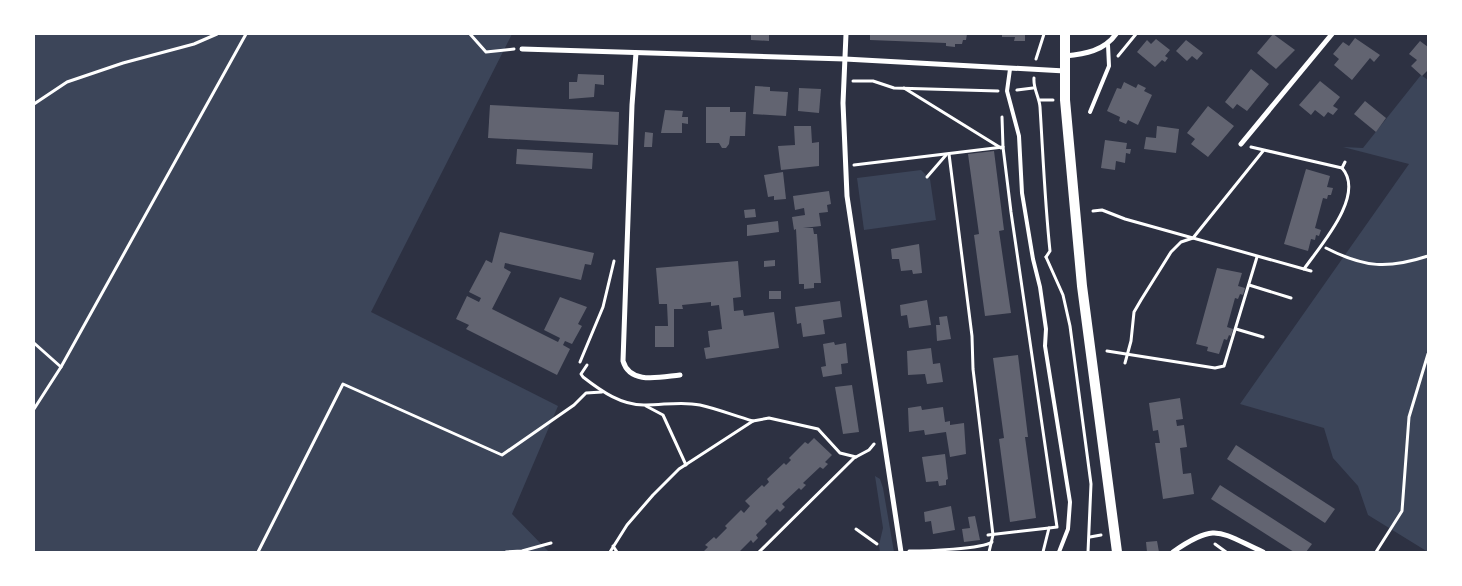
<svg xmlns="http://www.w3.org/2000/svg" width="1462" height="586" font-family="Quicksand,sans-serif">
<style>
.green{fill:#3c4559}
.building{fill:#626471}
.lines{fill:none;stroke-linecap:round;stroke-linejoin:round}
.path{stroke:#fff;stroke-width:3}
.service{stroke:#fff;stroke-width:4}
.minor{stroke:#fff;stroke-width:5}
.secondary{stroke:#fff;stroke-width:10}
</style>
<rect width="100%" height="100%" fill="#2d3142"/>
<g class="green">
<path d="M34,34H512L371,312L558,406L512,514L549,552H34Z"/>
<path d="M1421,75L1428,80V552L1368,515L1358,486L1333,458L1324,428L1240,404L1409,164L1343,147L1363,148Z"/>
<path d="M921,170L930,179L936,220L864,230L857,178Z"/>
<path d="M875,476L880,479L883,488L894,552H880L879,545L883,528Z"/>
</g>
<g class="building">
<path d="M751,34H769V41L751,40Z"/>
<path d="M870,34H967L966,40H963L962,44H955V47L946,46V43L870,40Z"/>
<path d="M1002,34H1025V41H1014L1015,37H1002Z"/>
<path d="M1273,34L1295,50L1276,69L1257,53Z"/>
<path d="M1355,38L1380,55L1374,62L1370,58L1352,80L1334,65L1339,59L1333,54L1343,42L1349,46Z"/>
<path d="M1156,39L1170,50L1165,56L1168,58L1165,62L1162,60L1155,67L1137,52L1147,40L1151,44Z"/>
<path d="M1186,40L1203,53L1197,60L1192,56L1187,61L1176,51Z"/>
<path d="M1420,41L1428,47V70L1422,76L1411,66L1417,60L1409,54Z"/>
<path d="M1251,69L1269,84L1247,111L1237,104L1233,109L1225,102Z"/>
<path d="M578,74L604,75V85L595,84L594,97L569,99V82H577Z"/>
<path d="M1320,81L1340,97L1333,106L1338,109L1333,115L1328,112L1324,117L1315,110L1311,115L1299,105Z"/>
<path d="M1124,82L1136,88L1138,84L1146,88L1144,91L1152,95L1138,125L1128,120L1126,124L1119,121L1120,117L1107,111L1117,88L1121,89Z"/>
<path d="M755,86L770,87V91L788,92L786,116L753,114Z"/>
<path d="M799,88L821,89L819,113L798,111Z"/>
<path d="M1365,101L1386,118L1376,132L1354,114Z"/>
<path d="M490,105L619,112L618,145L488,138Z"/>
<path d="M1208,106L1234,126L1208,157L1191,144L1195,139L1187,133Z"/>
<path d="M706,107H730V112H746L745,136H730L729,144L726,148H722L719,143H706Z"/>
<path d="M665,110L683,111L682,117H688V124L682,123V133H661Z"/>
<path d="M794,126H811L812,143L819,142V166L781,170L778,146L795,145Z"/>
<path d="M1157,126L1179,129L1176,153L1144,149L1146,137L1156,138Z"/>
<path d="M645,132L653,133L652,147H644Z"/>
<path d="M1105,140L1127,143L1126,149H1131L1130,154L1126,153L1125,163L1116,161L1115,170L1101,168Z"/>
<path d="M517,149L593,153L592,169L516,164Z"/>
<path d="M994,151L1004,230L999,231L1011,313L985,316L974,235L979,234L968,154Z"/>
<path d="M1306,169L1330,176L1327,187L1333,188L1331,195H1328L1327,199L1323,198L1315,228L1321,230L1319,236L1316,235L1315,240L1311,239L1308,251L1284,244Z"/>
<path d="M783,172L786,199L774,200V196L768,197L764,175Z"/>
<path d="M829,191L831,204L827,205L828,212L819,213L821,226L803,228H813L814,234H817L821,283H814V288L804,289V284H799L796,229L794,230L792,217L805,215L804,208L795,210L793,196Z"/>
<path d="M755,209L756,217L745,218L744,210Z"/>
<path d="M778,221L779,232L747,236V225Z"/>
<path d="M500,232L594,253L591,265L585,264L581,280L505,263L504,268L511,272L492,309L558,342L560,338L544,330L560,297L587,307L578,324L582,326L572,344L565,341L563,345L570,349L557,375L466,329L469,325L456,319L467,296L479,302L481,298L469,292L486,260L492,263Z"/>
<path d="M919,244L922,273L913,274L912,270L901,271L899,259H892L891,249Z"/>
<path d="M775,260V266L764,267V261Z"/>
<path d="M738,261L741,297L733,298L734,311L743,310L744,316L774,312L779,348L706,359L704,348L710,347L708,331L722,329L719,305L711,306V302L682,305L683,309H674V347H655V326H668L667,304H659L656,268Z"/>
<path d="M1217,268L1242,273L1238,286L1245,288L1243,295L1240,294L1238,299L1235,298L1227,327L1233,329L1231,336L1229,335L1227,340L1224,339L1219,354L1207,351L1208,347L1196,344Z"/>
<rect x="769" y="291" width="12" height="8"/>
<path d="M927,300L931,325L909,328L907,315L901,316L900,305Z"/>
<path d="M840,301L842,317L823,320L825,334L803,337L801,323L797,324L795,307Z"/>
<path d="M947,316L951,339L937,341L936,325H940L939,317Z"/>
<path d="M834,342L835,345L846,343L848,363L841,364L842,374L823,377L821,367L826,366L823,344Z"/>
<path d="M931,348L933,364L940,363L943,382L927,384L925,374L908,375L907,351Z"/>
<path d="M1018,355L1028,437H1025L1036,518L1010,522L999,439L1004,438L993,358Z"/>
<path d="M852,385L859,432L843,434L835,387Z"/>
<path d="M1180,398L1183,419L1176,420L1177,426L1184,425L1187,447L1180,448L1183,474L1191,473L1194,494L1163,499L1155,443H1160L1158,430L1153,431L1149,403Z"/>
<path d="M921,406L922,410L943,407L945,422L950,421V425L964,423L966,454L950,457L946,432L925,435L924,430L909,432L908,408Z"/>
<path d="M814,438L832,455L825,462L828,464L823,469L820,467L803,483L806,485L801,490L799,488L782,504L785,507L780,512L777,509L765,521L767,524L756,535L758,538L753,543L751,540L739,552H703L708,547L705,545L714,537L716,539L727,528L725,526L741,510L744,513L750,506L745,501L762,485L764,487L769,482L767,479L784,463L786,465L791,460L789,458L805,442L808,444Z"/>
<path d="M1236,445L1335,509L1325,523L1227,459Z"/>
<path d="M945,454L948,479L946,480V485L939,486L938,481L926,482L922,457Z"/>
<path d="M1220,485L1312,544L1306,552H1294L1211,499Z"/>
<path d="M951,506L955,530L933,534L931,521L925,522L924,512Z"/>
<path d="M975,516L980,540L964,542L962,529L970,528L968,517Z"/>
<path d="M1157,541L1159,552H1147L1146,542Z"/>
</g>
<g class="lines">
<g class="path">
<path d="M470,34L486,52L514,49"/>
<path d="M1118,56L1136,34"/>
<path d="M1036,59L1044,34"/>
<path d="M1034,78C1033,89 1039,96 1040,107C1043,155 1045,204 1050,251L1046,257"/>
<path d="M853,81H873L894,88L998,91"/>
<path d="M904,88L1001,148"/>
<path d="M1017,90L1033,88"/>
<path d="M1040,100H1053"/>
<path d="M34,104L67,82L123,63L194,44L217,34"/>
<path d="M1002,117L1003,147L1011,212L1057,527L1049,528L1043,552"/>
<path d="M1251,147L1342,168L1345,162"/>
<path d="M949,154L972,336L973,369L993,535L989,552"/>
<path d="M854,165L1003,147"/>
<path d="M927,177L946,155"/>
<path d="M1093,211L1102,210L1125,219L1311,271"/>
<path d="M1326,248C1365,268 1388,269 1428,256"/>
<path d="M1046,257L1063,295L1070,326L1091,484L1088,552"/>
<path d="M1304,269C1320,246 1366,195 1342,168"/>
<path d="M1249,285L1291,298"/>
<path d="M1236,329L1263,337"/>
<path d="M34,343L61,367"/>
<path d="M1107,351L1215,368L1224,366L1257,257"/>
<path d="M580,362L603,307L614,261"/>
<path d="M1125,363L1131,341L1134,312L1141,300L1171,252L1181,242L1193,238L1263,151"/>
<path d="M587,365L581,374L583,377C601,391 622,406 646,405C664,405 682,401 700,405C718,409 735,416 753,421"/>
<path d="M646,406L663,415L686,465"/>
<path d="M34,409L61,367L246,34"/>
<path d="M856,529L877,544"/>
<path d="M988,535L1049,528"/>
<path d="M1090,537L1101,535"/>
<path d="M1215,544L1226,552"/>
<path d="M613,546L617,552"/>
<path d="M909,551C925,551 983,549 992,542"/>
<path d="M258,552L343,384L502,455L574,405L586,393L602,392"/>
<path d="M506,552L522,551L551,543"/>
<path d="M610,552L627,525L653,495L679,469L753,421L769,418L818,429L840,453L856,457"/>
<path d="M759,552L854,458L869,450L874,444"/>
<path d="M1376,552L1402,511L1409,417L1428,354"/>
</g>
<g class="service">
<path d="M1010,69L1007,91L1019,136L1022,193L1033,259L1040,287L1046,329L1045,346L1070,502L1068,529L1059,552"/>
<path d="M1090,112L1109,66L1108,45"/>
</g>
<g class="minor">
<path d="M846,34L843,103L847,196L901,552"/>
<path d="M522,49L845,59L1065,71"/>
<path d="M636,53L632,105L623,361C630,385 660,377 680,375"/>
<path d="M1065,56C1085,54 1104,51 1116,34"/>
<path d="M1241,144L1332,34"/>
<path d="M1173,552C1216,522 1219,532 1263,552"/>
</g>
<path class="secondary" d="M1065,34V100L1082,286L1117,552"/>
</g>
<rect width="1462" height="586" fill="none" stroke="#ffffff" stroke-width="70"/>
</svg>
